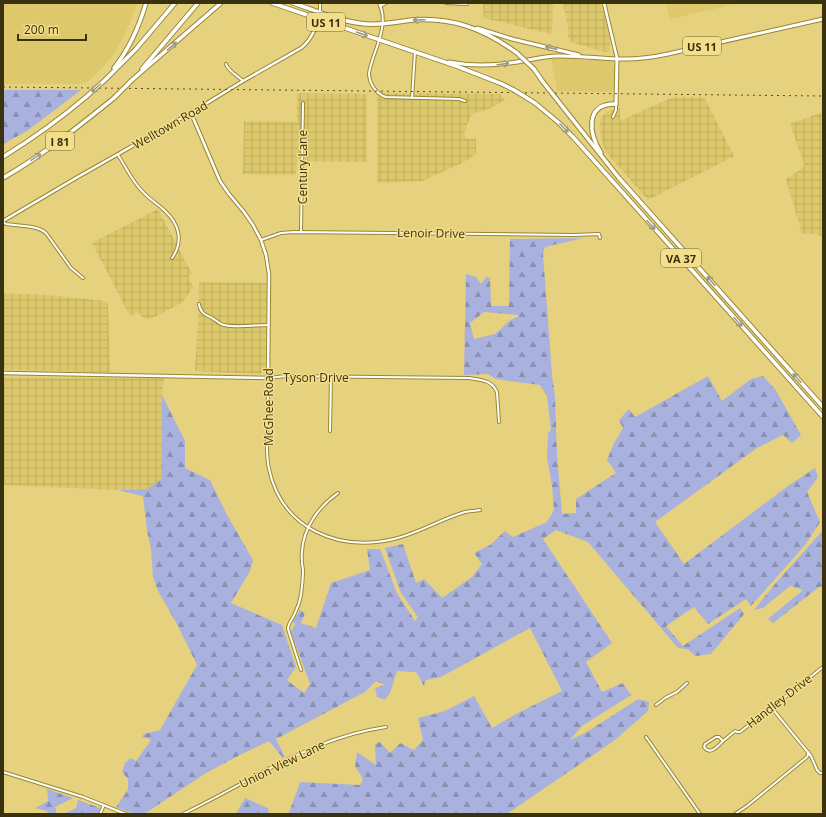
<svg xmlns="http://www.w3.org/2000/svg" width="826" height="817" font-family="'Open Sans',sans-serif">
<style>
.built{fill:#ddc86c}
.industrial{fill:url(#industrial-grid)}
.forest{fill:url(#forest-firs);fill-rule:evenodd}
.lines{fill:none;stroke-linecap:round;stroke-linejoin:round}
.street-casing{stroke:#998632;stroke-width:4}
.secondary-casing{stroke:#998632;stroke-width:4.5}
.primary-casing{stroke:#998632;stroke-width:5}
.highway-casing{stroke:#998632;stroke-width:5.5}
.street{stroke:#fff;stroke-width:2}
.secondary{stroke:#fff;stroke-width:2.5}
.primary{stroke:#fff;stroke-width:3}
.highway{stroke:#fff;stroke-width:3.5}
.rail{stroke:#544a1f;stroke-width:1;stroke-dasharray:2 4;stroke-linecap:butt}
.highway-bridge-casing{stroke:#998632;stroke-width:5.5;stroke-linecap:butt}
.highway-bridge{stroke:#fff;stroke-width:3.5}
.oneway{stroke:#9c9886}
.labels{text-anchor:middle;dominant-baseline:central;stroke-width:3;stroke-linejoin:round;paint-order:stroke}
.shield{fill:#f2de8b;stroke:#716634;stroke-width:1}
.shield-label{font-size:11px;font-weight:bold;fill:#3a320e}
.street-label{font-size:12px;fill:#3a320e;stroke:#f2de8b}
</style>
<defs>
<pattern id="industrial-grid" width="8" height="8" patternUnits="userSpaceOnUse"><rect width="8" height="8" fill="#ddc86c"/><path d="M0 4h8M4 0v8" fill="none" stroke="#beac5c"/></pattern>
<pattern id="forest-firs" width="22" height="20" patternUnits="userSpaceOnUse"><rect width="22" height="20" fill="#a9b2df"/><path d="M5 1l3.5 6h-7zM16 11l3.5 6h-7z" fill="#8b91b3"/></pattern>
</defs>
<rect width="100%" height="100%" fill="#e5d17e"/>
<g class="built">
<path d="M3,3H137L126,33L114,54L100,70L91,79L85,83L79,84H3Z"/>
<path d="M666,3H739L670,19Z"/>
<path d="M565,57L610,61L613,63L614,68V92L557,91L551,59Z"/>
</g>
<g class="industrial">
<path d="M483,3H553L552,34L484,18Z"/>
<path d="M563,3H601L610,40V48L609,51L607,52L601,51L571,42L568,36V27Z"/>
<path d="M297,93L367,94V162L297,161L296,175L243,174L244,121L297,122Z"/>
<path d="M377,93L500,94L505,100L487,110L472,114L467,125L464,135L465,137L468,139L476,138V154L469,159L462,163L422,181L377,183Z"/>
<path d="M673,97H704L734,156L648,200L605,151L601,138L600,124L601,117L607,112L620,108V121Z"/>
<path d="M823,112V237L815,234H802L786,179L803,168L804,164L790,124Z"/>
<path d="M158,209L192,274L188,276L193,287L183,302L151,319L142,317L138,312L130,316L92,243Z"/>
<path d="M199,282L267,283L265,370L259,374L195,371L198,322Z"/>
<path d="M3,293L46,295L105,301L108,304L110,372L3,370Z"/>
<path d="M3,377L65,378H164L162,395L161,479L148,489L117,490L3,485Z"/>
</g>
<g class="forest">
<path d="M3,90H81L27,131L3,144Z"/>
<path d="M583,238L545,247L543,254L552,375L555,397L557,454L562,514L576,513V499L616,473L607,460L614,443L623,428L619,420L629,409L635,417L660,403L708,376L722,401L751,379L763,376L775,389L801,435L792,443L783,435L757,448L655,522L684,564L788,486L815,468L818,477L807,492L820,522L806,544L751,606L746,599L708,624L694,607L666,626L683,646L740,608L744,614L711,654L696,656L687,649L678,648L588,542L556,530L543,539L612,643L586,662L602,692L623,683L631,695L582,726L570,740L587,732L638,699L649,702L648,711L615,740L507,814H288L290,810L300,782L360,785L363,779L355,766L357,752L376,765L375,744L380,742L390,753L400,743L414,750L423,740L418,718L445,711L474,696L492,728L516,714L562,691L530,628L441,677L426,680L424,686L416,672L397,671L391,690L385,700L377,697L375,688L385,685L376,681L365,692L276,739L285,757L283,758L269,741L238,756L206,773L144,814H133L116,807L128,790V779L122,772L125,763L131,758L136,761L151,740L147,738L142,737L144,734L160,730L197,665L178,626L158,591L153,577L151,549L147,530L143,496L117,490L148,489L161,479L162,395L185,441V468L210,480L226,513L253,560L250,571L231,603L282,625L296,667L287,680L304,693L310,684L291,632L295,624L293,621L300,610L305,613L301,623L316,628L331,583L370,570L367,549H380L397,593L415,621L418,617L401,593L385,548L403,544L416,583L424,579L442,598L472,577L482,564L474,553L490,545L505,531L513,537L547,522L554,510L552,486L547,457L548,433L551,430L547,396L540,385L496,379L488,374L464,375L466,274L476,277L481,284L486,277L490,278L491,306H509L510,239ZM484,312L518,315L519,316L509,321L495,334L474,339L470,323Z"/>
<path d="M823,530V586L819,587L773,623L768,619L803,590L790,586L763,608L754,610L775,584Z"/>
<path d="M47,789L73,798L55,807L57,814H48L47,811L35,808L48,801Z"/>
<path d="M245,798L268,808L269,814H236Z"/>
<path d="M78,800L100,808L98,814H63L76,808Z"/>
</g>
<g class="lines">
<defs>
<g id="street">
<path d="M379,3C388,20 379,41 373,58C372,62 370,67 369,73C369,83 376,94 386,97L459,99L465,101"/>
<path d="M446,3L467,4"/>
<path d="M380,6L386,3"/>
<path d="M320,12V3"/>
<path d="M226,64C228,71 238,76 243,81"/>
<path d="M412,98L415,52"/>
<path d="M613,117L616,110V105"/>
<path d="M118,155C126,167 132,181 142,191C149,199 158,204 165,211C179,224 184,241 172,258"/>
<path d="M3,222L6,224C18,226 37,225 46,233L71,268L83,278"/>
<path d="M301,231L303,103"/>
<path d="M261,240L281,233L294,232L574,235L599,234L600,238"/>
<path d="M199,304C200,312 204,314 210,317C215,319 219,324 224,325C236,328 256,325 268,325"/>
<path d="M330,431L331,377"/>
<path d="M480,510C475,511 470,511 465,512C441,519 419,533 394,539C338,552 282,529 269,469C266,456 267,443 267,430C268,412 268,395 268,378L286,376L469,378C481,380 492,380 497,392L499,422"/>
<path d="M301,670L288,629C288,623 293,619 295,613C298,607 300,601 301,595C302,587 303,578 303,570C302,564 301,558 302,552C303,528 319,506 338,493"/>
<path d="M656,705L665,698L677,692L687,683"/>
<path d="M774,708L775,712L811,756L817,770L820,773H823"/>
<path d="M646,737L700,814"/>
<path d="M716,737H719L723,741C718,746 710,756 704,747L705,744Z"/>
<path d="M723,741L735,731L737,732H740L768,710L774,708L776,704L823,667"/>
<path d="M3,772L83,797L126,814"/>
<path d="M100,814L104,805"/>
<path d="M183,814C207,802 230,790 253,777C297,754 337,734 386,727"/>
<path d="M735,814L747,806L807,757L808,755V752"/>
</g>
<g id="secondary">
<path d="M604,3L617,58"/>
<path d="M3,221L76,178L194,111L243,81L301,48C313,39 316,26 320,12"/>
<path d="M3,373L268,378L269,274L266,255L261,240L253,225L244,212L229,194L220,181L191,113"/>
</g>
<g id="primary">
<path d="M477,28L512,39L579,55"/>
<path d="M449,62C470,66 490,66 510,63C525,61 540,57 555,56C579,55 602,59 625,59C640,59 654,57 668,54L823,19"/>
<path d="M616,104L617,58"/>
</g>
<g id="highway">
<path d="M272,3L456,66L487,78L502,84"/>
<path d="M293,3C317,11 341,22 366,24C382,25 397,22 412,20C453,17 484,29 517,53"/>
<path d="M114,68C130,48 139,27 146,3"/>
<path d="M142,69L198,3"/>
<path d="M534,69L543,82"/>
<path d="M106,79L136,49L175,3"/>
<path d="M132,80L221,3"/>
<path d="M535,103L559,123L573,137L823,417"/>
<path d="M562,106L619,178L823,407"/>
<path d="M601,153C589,134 584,103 616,104"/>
<path d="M3,157C32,139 60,119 86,97"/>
<path d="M3,178C43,155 78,127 114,98"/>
</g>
</defs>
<use href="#street" class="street-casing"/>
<use href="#secondary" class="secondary-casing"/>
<use href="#primary" class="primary-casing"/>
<use href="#highway" class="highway-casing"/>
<use href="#street" class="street"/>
<use href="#secondary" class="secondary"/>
<use href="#primary" class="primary"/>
<use href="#highway" class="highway"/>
<path class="rail" d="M3,87L823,96"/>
<defs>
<g id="highway-bridge">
<path d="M517,53L534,69"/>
<path d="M543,82L562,106"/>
<path d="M502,84L514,90L535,103"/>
<path d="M86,97L106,79"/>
<path d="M114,98L132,80"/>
</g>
</defs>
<use href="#highway-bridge" class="highway-bridge-casing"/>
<use href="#highway-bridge" class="highway-bridge"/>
</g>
<defs><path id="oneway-shaft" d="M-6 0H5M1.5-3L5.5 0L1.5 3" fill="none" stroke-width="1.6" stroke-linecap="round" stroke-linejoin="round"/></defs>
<g class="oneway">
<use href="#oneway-shaft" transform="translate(419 20) rotate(178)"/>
<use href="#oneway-shaft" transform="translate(362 34) rotate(19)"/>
<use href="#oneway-shaft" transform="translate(172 46) rotate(-41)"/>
<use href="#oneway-shaft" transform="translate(551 48) rotate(-167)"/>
<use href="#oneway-shaft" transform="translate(503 64) rotate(-7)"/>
<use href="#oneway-shaft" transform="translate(96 88) rotate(138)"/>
<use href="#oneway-shaft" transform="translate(564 128) rotate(45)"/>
<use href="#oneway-shaft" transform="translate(36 157) rotate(-34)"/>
<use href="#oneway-shaft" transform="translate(651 225) rotate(48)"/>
<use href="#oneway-shaft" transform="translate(711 281) rotate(-132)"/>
<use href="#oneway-shaft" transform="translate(738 322) rotate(48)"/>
<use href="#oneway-shaft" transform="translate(797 378) rotate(-132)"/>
</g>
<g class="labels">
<g class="shield">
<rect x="307" y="13" width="38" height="18" rx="3"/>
<rect x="683" y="37" width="38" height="18" rx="3"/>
<rect x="46" y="132" width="28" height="18" rx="3"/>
<rect x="661" y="249" width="40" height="18" rx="3"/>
</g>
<g class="shield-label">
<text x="326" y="22">US 11</text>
<text x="702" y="46">US 11</text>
<text x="60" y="141">I 81</text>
<text x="681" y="258">VA 37</text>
</g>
<g class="street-label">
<text transform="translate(170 125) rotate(-30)">Welltown Road</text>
<text transform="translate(302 167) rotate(-90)">Century Lane</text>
<text transform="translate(431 233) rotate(1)">Lenoir Drive</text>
<text x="316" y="377">Tyson Drive</text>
<text transform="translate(268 407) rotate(-90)">McGhee Road</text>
<text transform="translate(779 701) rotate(-38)">Handley Drive</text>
<text transform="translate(282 764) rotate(-26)">Union View Lane</text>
</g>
</g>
<rect width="826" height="817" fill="none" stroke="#3a320e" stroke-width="8"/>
<path d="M18 34v6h68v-6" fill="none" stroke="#3a320e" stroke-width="2"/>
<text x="24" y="34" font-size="12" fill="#3a320e" stroke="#f2de8b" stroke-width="3" paint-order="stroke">200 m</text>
</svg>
